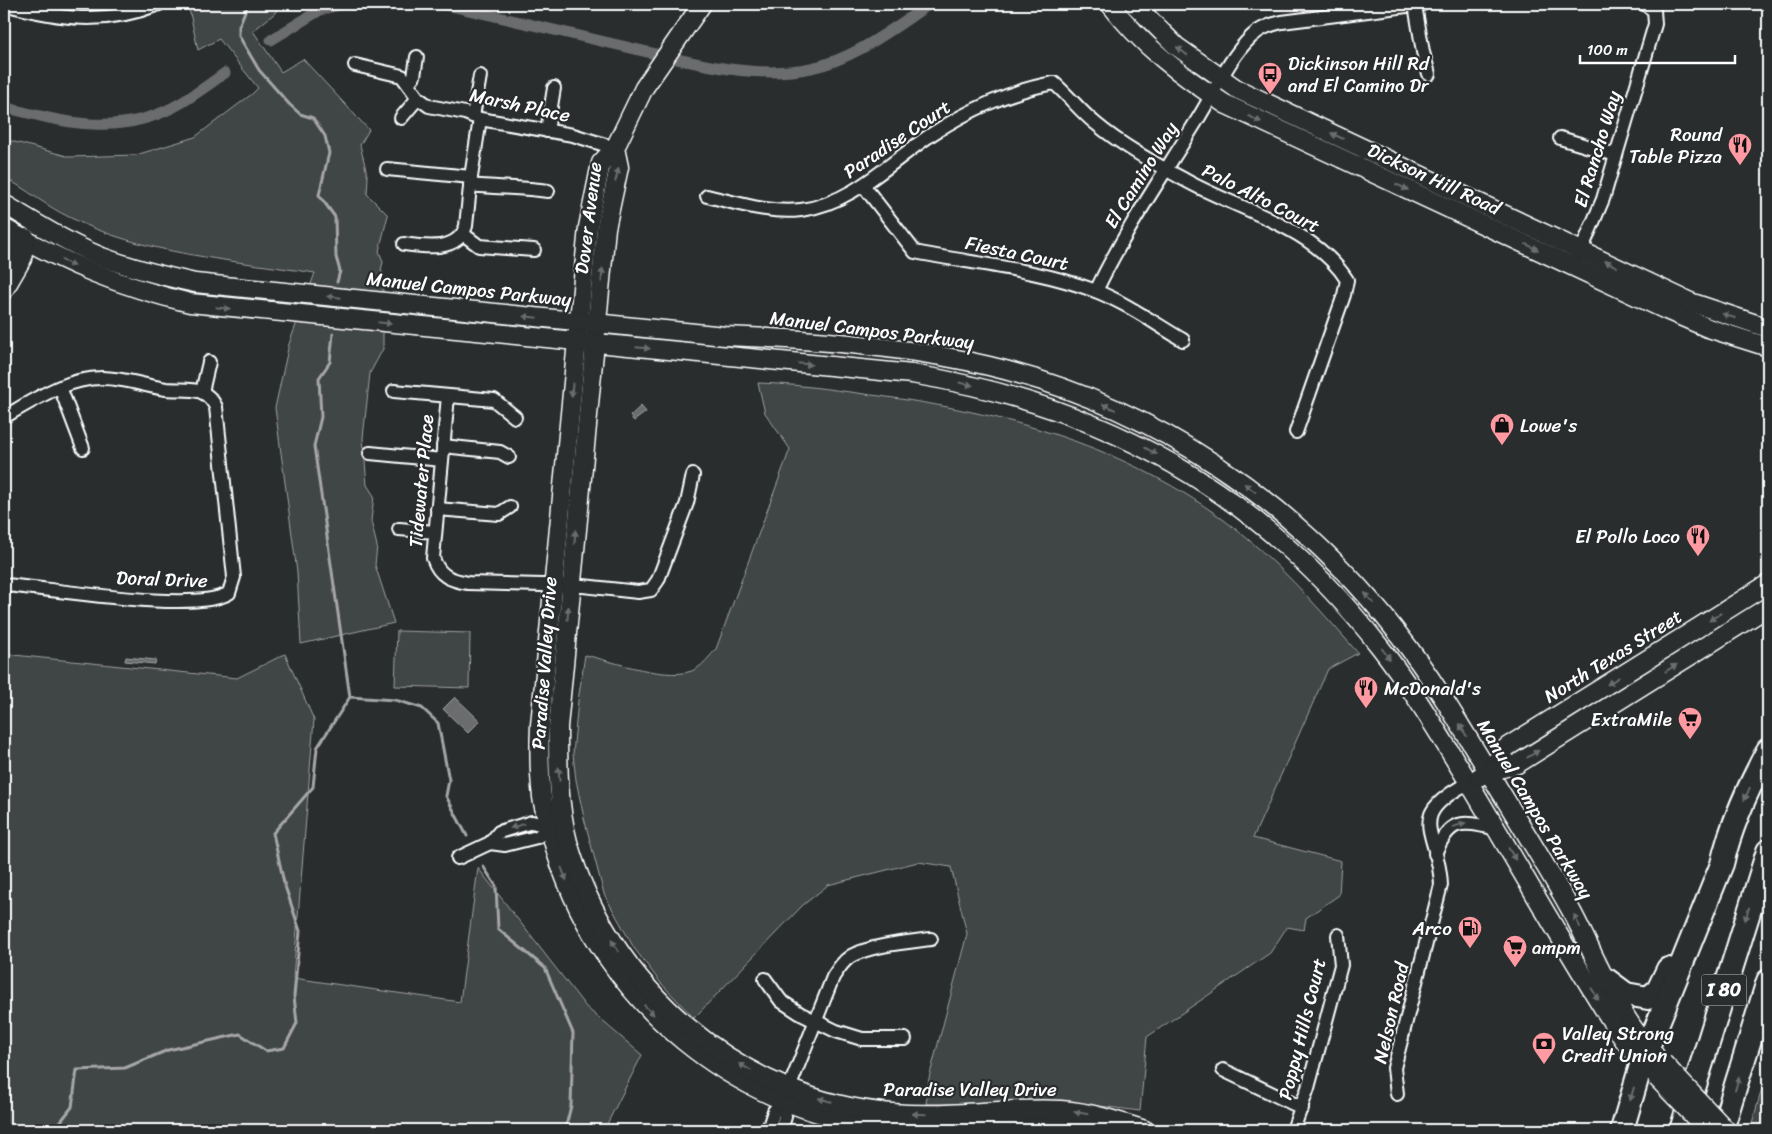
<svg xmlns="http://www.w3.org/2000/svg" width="1772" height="1134" font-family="Sriracha,sans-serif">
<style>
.green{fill:#414445;stroke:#a0a2a2}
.water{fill:#6a6c6d;stroke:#a6a7a7}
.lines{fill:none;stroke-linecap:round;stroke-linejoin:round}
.stream{stroke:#a6a7a7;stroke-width:3}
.canal{stroke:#6a6c6d;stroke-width:11}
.street-casing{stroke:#fff;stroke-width:16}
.secondary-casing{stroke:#fff;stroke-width:21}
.highway-casing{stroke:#fff;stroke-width:26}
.street{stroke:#2a2d2e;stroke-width:12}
.secondary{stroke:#2a2d2e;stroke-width:18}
.highway{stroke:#2a2d2e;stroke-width:22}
.secondary-bridge-casing{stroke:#fff;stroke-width:21;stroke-linecap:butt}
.secondary-bridge{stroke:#2a2d2e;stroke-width:18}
.oneway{fill:#6a6c6d}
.labels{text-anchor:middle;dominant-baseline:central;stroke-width:4.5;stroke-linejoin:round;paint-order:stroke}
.shield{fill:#2a2d2e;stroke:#bfc0c0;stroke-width:1}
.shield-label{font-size:18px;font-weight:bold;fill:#fff}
.poi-label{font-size:19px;fill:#fff;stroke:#2a2d2e;text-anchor:start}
.street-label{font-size:19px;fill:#fff;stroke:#2a2d2e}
</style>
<rect width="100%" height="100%" fill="#2a2d2e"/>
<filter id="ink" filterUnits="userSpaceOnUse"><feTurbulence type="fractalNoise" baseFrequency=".02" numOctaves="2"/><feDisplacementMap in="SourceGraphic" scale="10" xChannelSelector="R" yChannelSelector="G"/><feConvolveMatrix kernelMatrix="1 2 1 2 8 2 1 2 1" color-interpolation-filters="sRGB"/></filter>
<g filter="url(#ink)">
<g class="green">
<path d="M188,4H280L275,13L253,31L281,72L303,59L369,130L360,145L368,178L367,194L388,215L379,251L383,262L381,270L383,274V349L370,373L363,438L367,485L374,496L371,521L377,546L375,565L394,623L301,644L297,572L275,408L289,344L315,273C233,260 144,255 69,217C46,206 26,189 4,177V139L70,157L136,155L195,137L252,94L258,88L219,39L198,50Z"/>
<path d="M758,383C793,384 829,389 864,394C992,410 1117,441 1224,520C1275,558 1316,605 1358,653L1328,669L1253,838L1341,861L1339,895L1306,918L1304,930L1287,927L1270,953L1147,1037L1140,1111L1084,1104H926L929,1078L967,934L951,867L918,862L828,885L803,905L694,1018L660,982L634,948L604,894L584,818L576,780L573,754L578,701L585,655C612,661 672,683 696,669C704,664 710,656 716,649L790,449L765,413Z"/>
<path d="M397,631L470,633L469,688L395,686Z"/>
<path d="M4,654L237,678L285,654L314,720L293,978L460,1002L478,868L586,1007L642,1055L604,1130H4Z"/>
<path d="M1768,1068V1130H1750Z"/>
</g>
<g class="water">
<path d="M641,406L646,412L634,421L630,416Z"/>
<path d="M126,657L156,660L155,664L125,661Z"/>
<path d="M455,697L480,721L468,733L443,709Z"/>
</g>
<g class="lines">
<g class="stream">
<path d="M248,4L239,26V36L259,70L289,104L300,114L313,118L325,136L329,153L319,195L335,217L336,257L340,271L337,282"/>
<path d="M350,697L395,700L422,708L438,723L449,780L446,796L467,836"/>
<path d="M483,866L496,886L498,929L545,968L573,1033L571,1106L565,1130"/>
<path d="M54,1130L72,1107L77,1070L125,1068L168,1050L240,1034L266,1051L284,1048L297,1023L294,996L300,931L284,883L273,833L313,787L317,748L350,697L314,446L321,417L319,378L330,362L333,334"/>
</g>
<g class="canal">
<path d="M441,4C500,17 559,31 618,45C678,59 749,81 811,68C855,59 893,28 930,4"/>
<path d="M271,40L320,10L343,4"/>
<path d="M4,107C65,123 122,138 181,103C196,94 211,83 225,73"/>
</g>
<defs>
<g id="street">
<path d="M4,4C60,19 103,26 159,4"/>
<path d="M1415,5L1423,52L1429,74"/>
<path d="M355,65L402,76L418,98L429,106L465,113L480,119L573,135L615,148"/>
<path d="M408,83L414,76L417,57"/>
<path d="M473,116L480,76"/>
<path d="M401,118L418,98"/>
<path d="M547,131L554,88"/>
<path d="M1560,138L1616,155"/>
<path d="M387,169L471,177"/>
<path d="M470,185C497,188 522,187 548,191"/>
<path d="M863,185L915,252C975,264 1036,269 1093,290C1125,302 1154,323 1183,340"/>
<path d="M707,196C737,203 770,214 801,210C853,203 890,162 932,134C967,111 1012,90 1054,83C1069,96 1080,111 1095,123C1121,145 1154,163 1185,180C1238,210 1313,226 1347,280L1344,295L1296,432"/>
<path d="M463,234L479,246L534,250"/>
<path d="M404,244C425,247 458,252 466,226L471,177L480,119"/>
<path d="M1578,258L1603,199L1655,24L1654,10L1644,4"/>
<path d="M1096,291C1125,230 1164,174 1199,117C1215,91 1229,58 1251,37C1260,28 1270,25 1282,22L1422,4"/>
<path d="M60,387L83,448"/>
<path d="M394,391L494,400L515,417"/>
<path d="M202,392L209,362"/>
<path d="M448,396L433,558C439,576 450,580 468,583L583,586L638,592L651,590L658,580L687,503L693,475"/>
<path d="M4,417C34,400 66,378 102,378C124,378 145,386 166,389C188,391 204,384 216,407L234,577L229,593C195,614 50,588 4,585"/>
<path d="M443,446L500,452L509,457"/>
<path d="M370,453L442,460"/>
<path d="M437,509L499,514L510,507"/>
<path d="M399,529L435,532"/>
<path d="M490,843L505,845L537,837L555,825"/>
<path d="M1435,854C1450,817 1462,821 1497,829"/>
<path d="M458,858L490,843L499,832L532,822L550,827"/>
<path d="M765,979L781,1001L801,1014L836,1031L862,1039H905"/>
<path d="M1223,1070L1302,1108"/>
<path d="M1397,1094L1394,1068L1441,885C1439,830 1403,818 1468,783"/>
<path d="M768,1130L774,1111L784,1101L833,977C838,969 843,961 851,956C871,945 909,942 931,939"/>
<path d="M781,1130L785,1117L784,1101"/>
<path d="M1293,1130L1308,1088L1341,965L1338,935"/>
</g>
<g id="secondary">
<path d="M702,4L644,88L615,148L601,163L588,227L540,725C539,749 539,773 542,797C545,816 552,836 557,855C604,1002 735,1112 890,1127C958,1133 1030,1112 1097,1130"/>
<path d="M1110,4C1141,45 1182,76 1225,104L1664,309L1708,328L1768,347"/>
<path d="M1134,4L1176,46L1237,89L1690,302L1768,328"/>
<path d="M615,148L619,167L606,228L558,727C558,765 558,805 568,842C609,987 740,1101 892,1113C948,1118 1005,1107 1061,1110C1090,1112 1118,1121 1145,1130"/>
<path d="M4,204C36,223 67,243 102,257C132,268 163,276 195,283L725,336C810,339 906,346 989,366C1153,405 1296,502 1399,635C1439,686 1471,744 1505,799C1528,837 1552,875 1573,914C1597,960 1619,1018 1655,1055"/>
<path d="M4,228C66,264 119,286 190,303L912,374C1106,406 1258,491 1380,647C1413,689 1440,736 1468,781C1516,861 1562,943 1612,1022L1624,1040L1650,1071"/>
<path d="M4,266L11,253L26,238"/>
<path d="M4,290L22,259L25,240"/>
<path d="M1488,772L1507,747L1768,584"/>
<path d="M1479,777L1488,772L1517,764L1768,607"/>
</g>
<g id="highway">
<path d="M1607,980L1626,994L1648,998L1658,990L1668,969"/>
<path d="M1622,1130L1642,1062L1722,864C1731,824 1749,786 1768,750"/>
<path d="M1681,1130L1768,851"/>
<path d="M1722,1130L1768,981"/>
</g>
</defs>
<use href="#street" class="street-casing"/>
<use href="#secondary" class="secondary-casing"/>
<use href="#highway" class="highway-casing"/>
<use href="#street" class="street"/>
<use href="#secondary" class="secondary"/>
<use href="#highway" class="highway"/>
<defs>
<g id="secondary-bridge">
<path d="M1663,1063L1726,1130"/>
<path d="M1657,1078L1707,1130"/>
</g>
</defs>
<use href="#secondary-bridge" class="secondary-bridge-casing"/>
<use href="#secondary-bridge" class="secondary-bridge"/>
</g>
<defs><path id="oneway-solid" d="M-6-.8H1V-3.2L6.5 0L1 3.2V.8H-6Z" transform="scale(1.25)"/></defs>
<g class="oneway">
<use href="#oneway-solid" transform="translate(1182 51) rotate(-142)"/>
<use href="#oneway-solid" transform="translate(1255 119) rotate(26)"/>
<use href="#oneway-solid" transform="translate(1337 136) rotate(-155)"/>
<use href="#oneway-solid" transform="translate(617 175) rotate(-76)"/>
<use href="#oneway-solid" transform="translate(1402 187) rotate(25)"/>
<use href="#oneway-solid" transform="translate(1532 247) rotate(25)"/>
<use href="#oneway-solid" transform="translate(68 263) rotate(25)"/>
<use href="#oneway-solid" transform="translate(1611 264) rotate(-154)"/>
<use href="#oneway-solid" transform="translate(602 275) rotate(-85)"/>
<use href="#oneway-solid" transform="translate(334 297) rotate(-174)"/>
<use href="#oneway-solid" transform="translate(223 308) rotate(6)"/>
<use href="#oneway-solid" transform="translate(1729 316) rotate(-161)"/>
<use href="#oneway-solid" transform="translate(530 317) rotate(-174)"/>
<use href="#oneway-solid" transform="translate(385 323) rotate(6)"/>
<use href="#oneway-solid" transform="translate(643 348) rotate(5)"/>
<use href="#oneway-solid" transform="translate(805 364) rotate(5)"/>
<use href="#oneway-solid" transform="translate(966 384) rotate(12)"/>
<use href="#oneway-solid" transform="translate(572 390) rotate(95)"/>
<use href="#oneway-solid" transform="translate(1109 407) rotate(-156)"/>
<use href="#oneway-solid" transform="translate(1151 451) rotate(28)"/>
<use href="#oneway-solid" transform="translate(1250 488) rotate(-143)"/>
<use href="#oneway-solid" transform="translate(575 537) rotate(-85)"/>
<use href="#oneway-solid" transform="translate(1369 598) rotate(-131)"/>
<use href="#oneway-solid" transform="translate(568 613) rotate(-85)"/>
<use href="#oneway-solid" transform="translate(1715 617) rotate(147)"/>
<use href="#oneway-solid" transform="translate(1386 654) rotate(53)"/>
<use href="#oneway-solid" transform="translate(1671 668) rotate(-32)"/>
<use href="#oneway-solid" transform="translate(1613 681) rotate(148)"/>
<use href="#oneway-solid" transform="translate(1463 730) rotate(-121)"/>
<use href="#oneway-solid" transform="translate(1533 754) rotate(-32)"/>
<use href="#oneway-solid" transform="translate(559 774) rotate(-94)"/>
<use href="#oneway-solid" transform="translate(1747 794) rotate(114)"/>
<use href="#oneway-solid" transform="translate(1459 825) rotate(-17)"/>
<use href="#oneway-solid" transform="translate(517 826) rotate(163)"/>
<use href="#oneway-solid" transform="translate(1512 854) rotate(59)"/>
<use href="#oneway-solid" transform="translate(564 874) rotate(69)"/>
<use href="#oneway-solid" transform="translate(1747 914) rotate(108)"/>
<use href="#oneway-solid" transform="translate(1577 921) rotate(-116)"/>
<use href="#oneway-solid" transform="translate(615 946) rotate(-122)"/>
<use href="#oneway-solid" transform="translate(1595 994) rotate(59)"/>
<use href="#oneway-solid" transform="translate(649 1010) rotate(45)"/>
<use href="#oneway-solid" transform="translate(745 1067) rotate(-150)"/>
<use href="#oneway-solid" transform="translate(1737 1084) rotate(-73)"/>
<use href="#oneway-solid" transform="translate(1632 1094) rotate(106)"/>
<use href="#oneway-solid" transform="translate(825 1100) rotate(-165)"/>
<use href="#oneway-solid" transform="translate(1081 1113) rotate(-171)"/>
<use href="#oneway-solid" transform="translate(919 1114) rotate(-178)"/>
</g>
</g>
<defs>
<symbol id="bus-pin" viewBox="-11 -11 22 30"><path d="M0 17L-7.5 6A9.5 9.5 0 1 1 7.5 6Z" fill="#ff9aa2" stroke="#2a2d2e"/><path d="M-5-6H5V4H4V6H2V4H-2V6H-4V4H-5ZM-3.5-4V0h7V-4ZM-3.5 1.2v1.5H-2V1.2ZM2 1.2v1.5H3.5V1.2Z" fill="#111"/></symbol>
<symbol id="restaurant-pin" viewBox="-11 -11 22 30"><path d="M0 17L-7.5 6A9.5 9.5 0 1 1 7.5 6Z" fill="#ff9aa2" stroke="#2a2d2e"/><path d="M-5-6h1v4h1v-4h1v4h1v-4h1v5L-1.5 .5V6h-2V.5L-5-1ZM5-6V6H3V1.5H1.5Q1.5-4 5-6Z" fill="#111"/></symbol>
<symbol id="shop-pin" viewBox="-11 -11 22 30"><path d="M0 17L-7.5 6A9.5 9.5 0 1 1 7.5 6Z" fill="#ff9aa2" stroke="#2a2d2e"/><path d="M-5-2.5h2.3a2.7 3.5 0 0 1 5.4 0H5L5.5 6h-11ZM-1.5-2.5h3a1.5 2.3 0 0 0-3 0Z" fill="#111"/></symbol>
<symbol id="supermarket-pin" viewBox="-11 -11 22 30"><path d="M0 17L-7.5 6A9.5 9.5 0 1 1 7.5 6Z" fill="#ff9aa2" stroke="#2a2d2e"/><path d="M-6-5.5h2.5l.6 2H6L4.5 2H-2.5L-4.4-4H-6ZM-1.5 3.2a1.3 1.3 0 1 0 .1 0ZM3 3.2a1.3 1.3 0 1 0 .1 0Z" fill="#111"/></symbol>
<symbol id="fuel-pin" viewBox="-11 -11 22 30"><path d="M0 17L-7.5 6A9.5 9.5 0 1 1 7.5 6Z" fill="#ff9aa2" stroke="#2a2d2e"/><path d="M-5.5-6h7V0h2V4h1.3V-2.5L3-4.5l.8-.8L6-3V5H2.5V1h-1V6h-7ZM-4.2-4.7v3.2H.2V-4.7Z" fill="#111"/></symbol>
<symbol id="bank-pin" viewBox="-11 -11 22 30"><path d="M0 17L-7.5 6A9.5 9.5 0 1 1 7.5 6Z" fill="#ff9aa2" stroke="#2a2d2e"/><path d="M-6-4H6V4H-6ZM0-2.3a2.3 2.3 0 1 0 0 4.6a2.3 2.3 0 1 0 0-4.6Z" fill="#111"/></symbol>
</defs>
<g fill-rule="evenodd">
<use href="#bus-pin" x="1256" y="60" width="28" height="38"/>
<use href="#restaurant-pin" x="1726" y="131" width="28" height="38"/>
<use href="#shop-pin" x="1488" y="411" width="28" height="38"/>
<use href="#restaurant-pin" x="1684" y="522" width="28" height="38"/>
<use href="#restaurant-pin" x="1352" y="674" width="28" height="38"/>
<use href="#supermarket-pin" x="1676" y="705" width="28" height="38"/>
<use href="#fuel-pin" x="1456" y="914" width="28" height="38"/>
<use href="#supermarket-pin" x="1501" y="933" width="28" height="38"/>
<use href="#bank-pin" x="1530" y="1030" width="28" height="38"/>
</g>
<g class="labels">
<rect class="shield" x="1701.5" y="974.5" width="45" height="31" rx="4"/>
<g class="shield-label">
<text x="1724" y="990">I 80</text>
</g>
<g class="poi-label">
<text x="1288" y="63">Dickinson Hill Rd<tspan x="1288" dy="22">and El Camino Dr</tspan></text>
<text x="1722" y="134" text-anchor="end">Round<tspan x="1722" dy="22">Table Pizza</tspan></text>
<text x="1520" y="425">Lowe's</text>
<text x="1680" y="536" text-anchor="end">El Pollo Loco</text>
<text x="1384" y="688">McDonald's</text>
<text x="1672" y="719" text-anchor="end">ExtraMile</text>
<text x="1452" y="928" text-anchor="end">Arco</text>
<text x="1532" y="947">ampm</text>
<text x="1562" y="1033">Valley Strong<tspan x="1562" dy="22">Credit Union</tspan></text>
</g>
<g class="street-label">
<text transform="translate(520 105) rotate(12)">Marsh Place</text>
<text transform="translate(897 139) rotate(-34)">Paradise Court</text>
<text transform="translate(1597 149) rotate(-73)">El Rancho Way</text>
<text transform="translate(1141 175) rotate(-58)">El Camino Way</text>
<text transform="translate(1434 179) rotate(25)">Dickson Hill Road</text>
<text transform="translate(1261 198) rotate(27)">Palo Alto Court</text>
<text transform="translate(588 218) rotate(-83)">Dover Avenue</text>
<text transform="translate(1017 253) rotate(12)">Fiesta Court</text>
<text transform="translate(469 289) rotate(6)">Manuel Campos Parkway</text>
<text transform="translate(872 330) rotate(7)">Manuel Campos Parkway</text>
<text transform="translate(421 481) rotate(-85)">Tidewater Place</text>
<text transform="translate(162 579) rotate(2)">Doral Drive</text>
<text transform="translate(1613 656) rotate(-32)">North Texas Street</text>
<text transform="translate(544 663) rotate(-86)">Paradise Valley Drive</text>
<text transform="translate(1535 809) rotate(59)">Manuel Campos Parkway</text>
<text transform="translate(1391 1013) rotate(-77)">Nelson Road</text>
<text transform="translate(1302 1029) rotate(-76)">Poppy Hills Court</text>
<text x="970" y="1089">Paradise Valley Drive</text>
</g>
</g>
<rect width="1772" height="1134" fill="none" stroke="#2a2d2e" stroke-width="20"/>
<rect x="10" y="10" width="1752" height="1114" fill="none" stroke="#fff" stroke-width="2" filter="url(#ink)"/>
<path d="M1580 55v8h155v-8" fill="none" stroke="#ffffff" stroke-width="2.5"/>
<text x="1587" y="55" font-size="15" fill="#ffffff" stroke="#2a2d2e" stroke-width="4" paint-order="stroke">100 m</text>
</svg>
